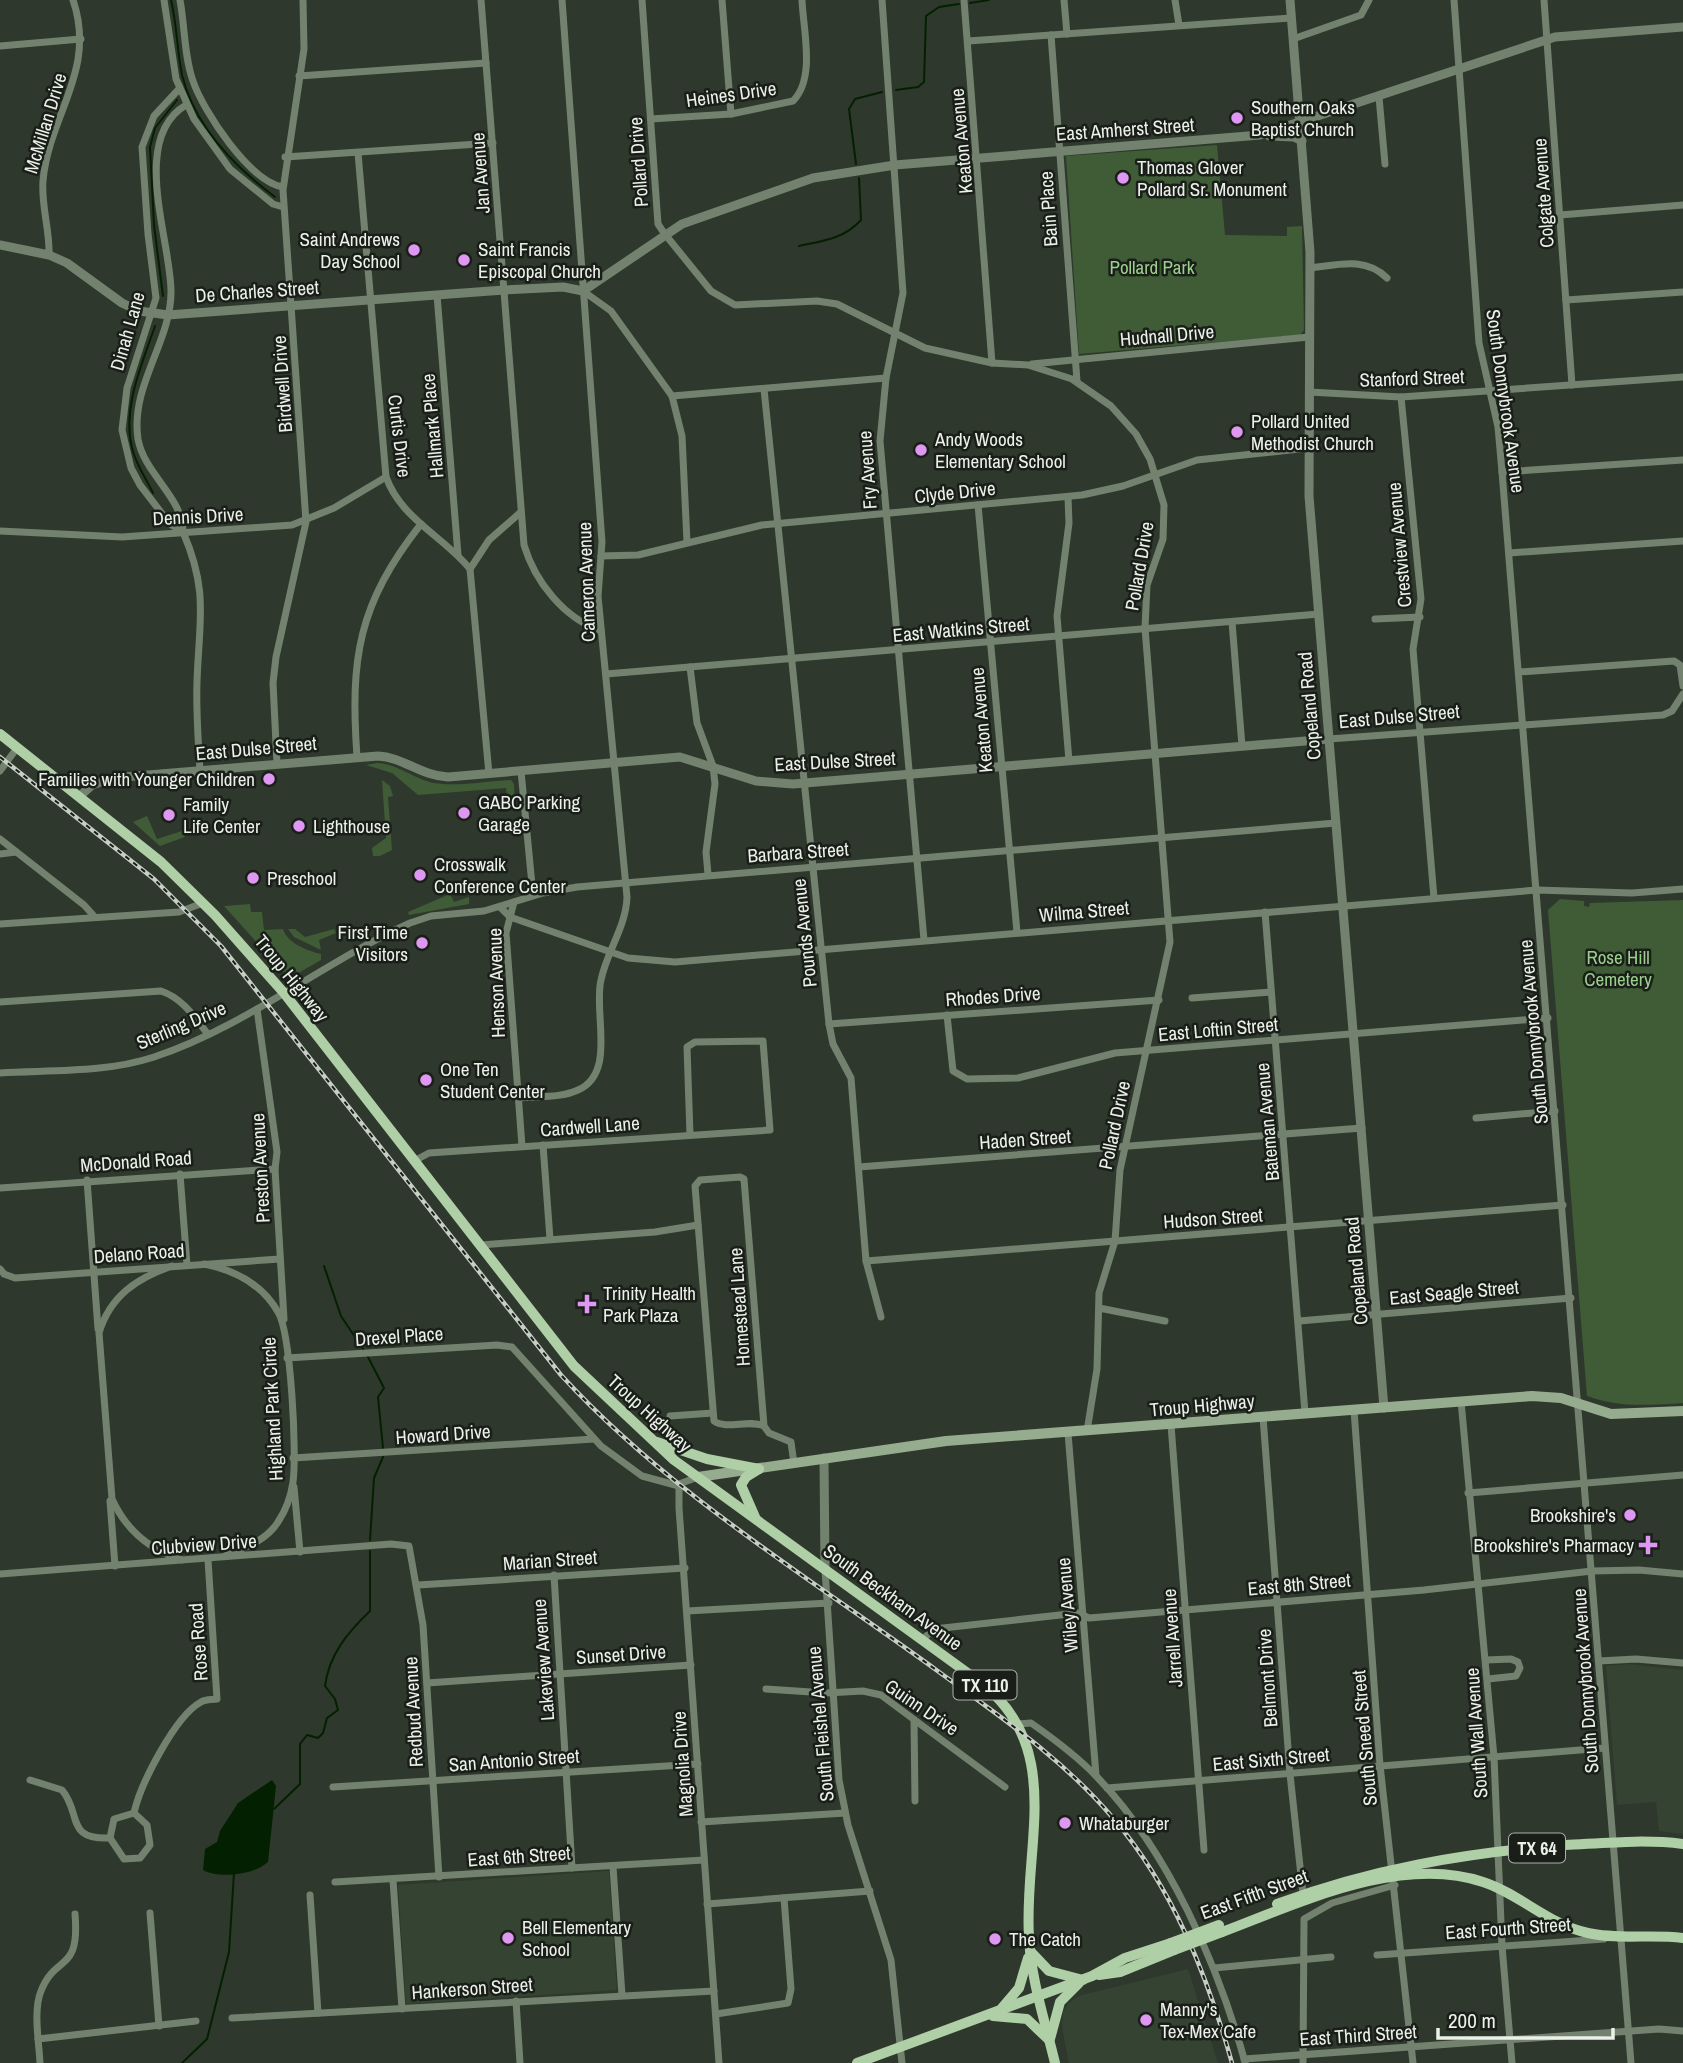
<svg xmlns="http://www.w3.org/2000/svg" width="1683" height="2063" font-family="'Archivo Narrow',sans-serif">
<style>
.built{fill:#354332}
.green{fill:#3f5c37}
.water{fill:#032100}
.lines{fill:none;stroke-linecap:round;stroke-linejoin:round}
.stream{stroke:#032100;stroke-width:2}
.minor{stroke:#73826f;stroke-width:7}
.tertiary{stroke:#73826f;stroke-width:9}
.secondary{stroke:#95ad8e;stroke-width:10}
.primary{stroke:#afcfa7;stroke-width:10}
.rail-casing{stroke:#c7cec5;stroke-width:4.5}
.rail{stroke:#191e18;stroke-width:2;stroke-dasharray:5;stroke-linecap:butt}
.primary-bridge{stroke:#afcfa7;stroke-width:10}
.poi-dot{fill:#df98f2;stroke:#191e18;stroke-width:2.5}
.labels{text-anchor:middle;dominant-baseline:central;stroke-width:5;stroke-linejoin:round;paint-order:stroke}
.shield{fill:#191e18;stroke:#acb2aa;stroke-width:2}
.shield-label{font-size:18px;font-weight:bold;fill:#ebf1e9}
.street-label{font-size:19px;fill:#ebf1e9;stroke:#191e18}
.poi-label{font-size:19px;fill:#ebf1e9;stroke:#191e18;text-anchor:start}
.park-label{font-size:19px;fill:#9bcf8c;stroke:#191e18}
</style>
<rect width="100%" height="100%" fill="#2f382c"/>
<g class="built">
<path d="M1628,1664L1683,1670V1834L1659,1831L1656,1802L1617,1805L1606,1666Z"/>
<path d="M609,1871L617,1990L406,2004L398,1885Z"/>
<path d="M1188,1969L1218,2063H1069L1062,2028L1063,2012L1068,2004L1078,1996Z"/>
</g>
<g class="green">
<path d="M1217,145L1225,235L1287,236V227L1302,226L1304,330L1300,335L1079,354L1066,156Z"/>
<path d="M377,763C398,764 414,779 434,783C458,787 486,781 511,780L514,784L515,805H508L506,788L418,795L392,773L366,765Z"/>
<path d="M382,780L390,786L393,796L388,797L392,850L380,856H373L372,848L386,838Z"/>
<path d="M147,816L157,839L182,831L185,837L160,846L133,822Z"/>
<path d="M450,894L454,902L469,897V904L409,915L408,912Z"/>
<path d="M1560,899L1584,901V906L1589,907L1590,903L1683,900V1403C1650,1405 1619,1408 1587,1396L1548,910Z"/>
<path d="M250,904L251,912H262L264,930L283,929C287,943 308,951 321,954V960L295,975H286L224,906Z"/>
<path d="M288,929H295L305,937L334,929L336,933L319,940L321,950L294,937Z"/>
</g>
<path class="water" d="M272,1780L276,1786L268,1862C254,1875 220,1879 203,1870L205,1849L217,1842L220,1831L238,1803Z"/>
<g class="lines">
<g class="stream">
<path d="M171,0C177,25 177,50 182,75C194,125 235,167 275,197"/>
<path d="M970,3L989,0"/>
<path d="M896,90L918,87L924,82L926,16L939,7L959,4"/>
<path d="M856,164L849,109L855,99L882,92"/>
<path d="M799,246C822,241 844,239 861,220L859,178"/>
<path d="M163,296L154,225L150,147L155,128L177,100"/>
<path d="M153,493C146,478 136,465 132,448C122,408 142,364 155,326"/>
<path d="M324,1266L341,1316L363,1349"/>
<path d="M368,1357L384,1388L378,1397L383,1448"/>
<path d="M370,1540L374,1478L383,1457"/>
<path d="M274,1809L300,1784V1744L307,1735L318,1738L323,1733L327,1718L338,1710L335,1699L325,1686C329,1655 347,1633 370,1611V1551"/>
<path d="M182,2063L207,2039L229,1952L234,1873"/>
</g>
<g class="minor">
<path d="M164,0L176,79L194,119L230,169L273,204L283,207"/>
<path d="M180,0C185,27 184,56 193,81C203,111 250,182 283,187"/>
<path d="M481,0L524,545C535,582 564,618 601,631"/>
<path d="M642,0L658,224L664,233L711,291L735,305L817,301L837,304L925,348L992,363L1028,365L1072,379L1111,406L1136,434L1150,459L1164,505L1163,539L1147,585L1145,628L1170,942L1120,1170L1115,1241L1099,1293L1097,1369L1087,1431"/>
<path d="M722,0L731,114"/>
<path d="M882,0L903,293L886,378L880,441L924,940"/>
<path d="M964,0L992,363"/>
<path d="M1064,0L1067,34"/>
<path d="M1175,0L1179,25"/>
<path d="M1454,0L1479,343L1498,427L1502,472L1631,2063"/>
<path d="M1544,0L1572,385"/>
<path d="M1051,35L1077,381"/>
<path d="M1293,39L1361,15L1369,0"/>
<path d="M968,41L1291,18"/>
<path d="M0,46L81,39"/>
<path d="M299,76L486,63"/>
<path d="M179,89L154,116L142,147L148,234L156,298L127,388L122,430L131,468L140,485L170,524L183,532C183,497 144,474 138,439C130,385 172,341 171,290C170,238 130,138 186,105"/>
<path d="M1379,97L1385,164"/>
<path d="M651,119L731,114L793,101C816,78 803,29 802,0"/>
<path d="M358,153L386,477C402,520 442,535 470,569L489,774"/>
<path d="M285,157L493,143"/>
<path d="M1560,215L1683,205"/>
<path d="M49,255C50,230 41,206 43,181C49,114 97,71 73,0"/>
<path d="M1310,268C1337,265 1365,256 1387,278"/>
<path d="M583,291L611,311L672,396L682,436L687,542"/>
<path d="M437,295L458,555"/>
<path d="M1566,300L1683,292"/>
<path d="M1032,364L1309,337"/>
<path d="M764,389L829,1024L833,1044L851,1078L866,1261L881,1317"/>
<path d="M1309,392L1401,397L1683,377"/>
<path d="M672,396L886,378"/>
<path d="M1401,397L1421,599L1413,649L1434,898"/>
<path d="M1502,472L1683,460"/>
<path d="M1068,497L1069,523L1057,616L1069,761"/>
<path d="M978,505L1017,932"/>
<path d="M0,531L122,537L292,525L334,508L386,477"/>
<path d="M183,532C209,592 199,620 197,682C196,711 198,740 200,770"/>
<path d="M1509,553L1683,541"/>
<path d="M601,556L638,555L762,525L1082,495L1123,486L1197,460L1309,448"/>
<path d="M470,569L489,540L521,512"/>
<path d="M1375,619L1420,617"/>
<path d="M1232,622L1242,746"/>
<path d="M690,667L697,723L713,766L715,784L706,852L708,874"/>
<path d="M1519,672L1674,661L1680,665L1683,686"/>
<path d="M606,674L1319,614"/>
<path d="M1329,739L1663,715L1672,711L1683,694"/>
<path d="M357,757C350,658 358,604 421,524"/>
<path d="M277,764L273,683L276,657L306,522L283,190L304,49L303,0"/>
<path d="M0,771L17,748"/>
<path d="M521,771L533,895"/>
<path d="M0,839L84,905L94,916"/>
<path d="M0,854L16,852"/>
<path d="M514,902L506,933L522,1146"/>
<path d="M500,907L510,917L628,958L675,962L1537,890L1632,893L1683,889"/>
<path d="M1265,912L1305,1413"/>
<path d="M0,924L179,912L203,903"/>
<path d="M1192,998L1271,992"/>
<path d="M0,1002L161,991C182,998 194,1016 207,1033"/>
<path d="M257,1009L277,1152L275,1169L284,1319"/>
<path d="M947,1015L953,1071L967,1079L1018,1078L1115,1053L1548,1018"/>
<path d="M829,1024L1159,1000"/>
<path d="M0,1073C50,1070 106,1073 154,1057C245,1027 324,962 410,923L431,916L484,911L543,893L577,887L1336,823"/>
<path d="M519,1098C538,1096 561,1098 578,1090C617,1073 593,1012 601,980C607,951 626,927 627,897L598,596L602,542L562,0"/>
<path d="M1476,1118L1555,1111"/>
<path d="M543,1145L550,1239"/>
<path d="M414,1161L429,1153L770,1130L763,1041L695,1042L687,1047L690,1135"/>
<path d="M859,1167L1362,1128"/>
<path d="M180,1174L187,1265"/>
<path d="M87,1180L98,1329"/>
<path d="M0,1188L275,1169"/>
<path d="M481,1245L655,1232L698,1225"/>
<path d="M866,1261L1563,1205"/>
<path d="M204,1264C234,1270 262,1284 278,1312C291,1333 297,1455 293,1482C291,1496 286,1510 278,1522C266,1541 244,1548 225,1556"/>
<path d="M172,1266C137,1278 110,1296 99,1333L112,1499C126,1530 150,1550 182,1560"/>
<path d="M0,1269L4,1274L15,1278L280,1259"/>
<path d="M1099,1308L1165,1321"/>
<path d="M1299,1321L1571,1298"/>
<path d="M287,1358L497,1345L512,1347L601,1446L642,1476L679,1486"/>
<path d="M1461,1401L1494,1757L1502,1946L1512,2063"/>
<path d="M1354,1410L1380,1765L1413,2063"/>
<path d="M670,1416L713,1413"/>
<path d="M1263,1417L1290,1774L1303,1894"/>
<path d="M1171,1425L1204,1850"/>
<path d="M764,1426C749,1419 726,1430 714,1421L695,1186L700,1180L740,1177L744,1179L764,1426L769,1433L791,1442L794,1464"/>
<path d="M1068,1433L1096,1775"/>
<path d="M293,1458L594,1439"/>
<path d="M698,1477L679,1484V1508L719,2063"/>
<path d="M294,1487L300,1552"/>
<path d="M1468,1493L1683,1475"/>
<path d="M110,1501L115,1566"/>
<path d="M825,1570L839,1780L848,1825L891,1960L902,2063"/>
<path d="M0,1574L391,1544L409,1546L423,1625L439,1877"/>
<path d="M554,1575L572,1868"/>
<path d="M418,1585L685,1568"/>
<path d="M687,1611L829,1603"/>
<path d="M922,1640L934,1629L1078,1613L1089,1618L1424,1590L1592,1571L1639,1570L1683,1574"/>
<path d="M1486,1660L1511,1659L1518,1662L1520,1668L1516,1676L1488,1679"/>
<path d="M1599,1661L1636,1659L1683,1663"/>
<path d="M427,1683L691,1665"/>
<path d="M766,1689L826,1693L863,1691L881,1695L1005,1787"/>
<path d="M914,1720L915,1801"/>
<path d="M1018,1724L1031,1723C1054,1739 1078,1757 1097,1777C1168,1850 1218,1965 1245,2062"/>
<path d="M30,1780L62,1790C82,1814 65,1840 110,1838L124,1859L140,1858L150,1845L147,1825L134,1813L114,1819L110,1838"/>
<path d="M333,1787L698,1764"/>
<path d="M1107,1788L1605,1748"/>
<path d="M134,1813C140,1785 175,1716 201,1702C206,1699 212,1700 217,1699L208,1560"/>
<path d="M701,1822L845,1813"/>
<path d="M613,1867L622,1995"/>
<path d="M393,1880L402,2009"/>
<path d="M335,1882L704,1860"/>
<path d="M310,1895L318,2013"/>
<path d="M707,1904L870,1891"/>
<path d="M150,1913L159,2026"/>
<path d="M1377,1955L1604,1939"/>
<path d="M1214,1968L1331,1957"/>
<path d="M516,2001L520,2063"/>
<path d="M716,2014L788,2003L791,1989L784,1898"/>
<path d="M232,2018L714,1991"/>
<path d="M38,2039L196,2021"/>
<path d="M1244,2059L1659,2029L1683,2031"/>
<path d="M40,2063C39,2042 33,2010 41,1991C56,1953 80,1974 75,1914"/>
<path d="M1303,2063L1304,1919L1332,1903L1395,1885"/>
</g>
<g class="tertiary">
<path d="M1290,0L1310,252L1309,496L1384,1408"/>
<path d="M1269,136L1294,137L1302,141"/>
<path d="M0,245L49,255L67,263L122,303L139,311L168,315L504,290L563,287L583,291L682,224L813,178L895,165L1260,135L1555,37L1683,27"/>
<path d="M80,796L92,785L112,778L378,756C403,757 421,776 448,777L680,757L756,781L793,784L1329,739"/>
<path d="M824,1458L825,1570"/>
</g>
<path class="secondary" d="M698,1477L946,1441L1532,1396L1561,1398L1611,1414L1683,1411"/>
<g class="primary">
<path d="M0,734L161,862L215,915L284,993L574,1366L674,1460L980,1682C1066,1748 1023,1846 1029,1937C1031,1980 1045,2021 1055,2063"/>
<path d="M657,1442L707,1459L759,1469"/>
<path d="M755,1517L741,1485L746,1477L759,1469"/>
<path d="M1277,1904C1371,1869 1465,1853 1565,1845C1605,1843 1644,1839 1683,1844"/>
<path d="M1222,1932C1299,1903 1401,1854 1483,1882C1520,1894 1549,1925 1588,1933C1619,1940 1651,1934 1683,1938"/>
<path d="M1030,1951L1049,1971L1083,1980"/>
<path d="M1099,1975L1120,1972L1174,1950"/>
<path d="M1002,2008L1019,1988L1028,1958"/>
<path d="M993,2016L1027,2019L1048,2039"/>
<path d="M1050,2039L1060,2002L1079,1983"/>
<path d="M857,2063L1092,1976L1125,1958L1171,1943"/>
</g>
<defs>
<path id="rail" d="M0,757L154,879L221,946L561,1375C669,1493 810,1578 939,1672C1001,1717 1063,1759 1113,1818C1173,1888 1207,1975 1232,2063"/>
</defs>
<use href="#rail" class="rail-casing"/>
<use href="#rail" class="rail"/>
<g class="primary-bridge">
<path d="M1171,1943L1219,1925"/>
<path d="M1174,1950L1222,1932"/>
</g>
</g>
<g class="poi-dot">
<circle cx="1237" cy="118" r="7"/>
<circle cx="1123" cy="178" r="7"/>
<circle cx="414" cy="250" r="7"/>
<circle cx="464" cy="260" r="7"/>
<circle cx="1237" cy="432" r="7"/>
<circle cx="921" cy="450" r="7"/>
<circle cx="269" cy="779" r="7"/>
<circle cx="464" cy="813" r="7"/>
<circle cx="169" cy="815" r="7"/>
<circle cx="299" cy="826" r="7"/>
<circle cx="420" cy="875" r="7"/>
<circle cx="253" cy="878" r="7"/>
<circle cx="422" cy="943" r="7"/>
<circle cx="426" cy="1080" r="7"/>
<path d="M583.5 1293.5h7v7h7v7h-7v7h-7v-7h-7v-7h7z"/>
<circle cx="1630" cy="1515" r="7"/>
<path d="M1644.5 1534.5h7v7h7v7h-7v7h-7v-7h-7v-7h7z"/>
<circle cx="1065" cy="1823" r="7"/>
<circle cx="508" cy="1938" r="7"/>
<circle cx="995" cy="1939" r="7"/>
<circle cx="1146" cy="2020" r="7"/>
</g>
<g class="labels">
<g class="shield">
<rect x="953.5" y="1670.5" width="63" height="29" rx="5"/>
<rect x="1509" y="1833.5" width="56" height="29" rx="5"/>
</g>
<g class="shield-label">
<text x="985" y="1685">TX 110</text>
<text x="1537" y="1848">TX 64</text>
</g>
<g class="street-label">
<text transform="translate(731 94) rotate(-8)">Heines Drive</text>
<text transform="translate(45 123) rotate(-73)">McMillan Drive</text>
<text transform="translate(1125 129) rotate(-4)">East Amherst Street</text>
<text transform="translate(961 141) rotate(-95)">Keaton Avenue</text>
<text transform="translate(638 162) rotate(-94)">Pollard Drive</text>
<text transform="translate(480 173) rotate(-94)">Jan Avenue</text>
<text transform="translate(1543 193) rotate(-94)">Colgate Avenue</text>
<text transform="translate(1048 209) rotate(-94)">Bain Place</text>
<text transform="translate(257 291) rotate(-4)">De Charles Street</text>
<text transform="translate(127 331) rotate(-74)">Dinah Lane</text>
<text transform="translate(1167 335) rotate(-5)">Hudnall Drive</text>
<text transform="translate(1412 378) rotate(-2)">Stanford Street</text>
<text transform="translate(282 384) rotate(-94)">Birdwell Drive</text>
<text transform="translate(1506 401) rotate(82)">South Donnybrook Avenue</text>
<text transform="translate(432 426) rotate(-95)">Hallmark Place</text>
<text transform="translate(400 436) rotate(83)">Curtis Drive</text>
<text transform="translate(867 470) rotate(-94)">Fry Avenue</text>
<text transform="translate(955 492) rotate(-6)">Clyde Drive</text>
<text transform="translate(198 516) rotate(-3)">Dennis Drive</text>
<text transform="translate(1399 545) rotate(-95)">Crestview Avenue</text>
<text transform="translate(1139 566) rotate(-80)">Pollard Drive</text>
<text transform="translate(586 582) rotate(-92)">Cameron Avenue</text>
<text transform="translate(961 629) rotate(-5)">East Watkins Street</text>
<text transform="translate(1309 706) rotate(-95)">Copeland Road</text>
<text transform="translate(1399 716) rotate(-5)">East Dulse Street</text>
<text transform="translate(981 720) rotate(-95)">Keaton Avenue</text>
<text transform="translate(256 748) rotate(-5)">East Dulse Street</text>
<text transform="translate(835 761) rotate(-3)">East Dulse Street</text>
<text transform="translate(798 852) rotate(-4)">Barbara Street</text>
<text transform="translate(1084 911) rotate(-5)">Wilma Street</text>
<text transform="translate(804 933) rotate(-96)">Pounds Avenue</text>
<text transform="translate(292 978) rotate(51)">Troup Highway</text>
<text transform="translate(496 983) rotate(-92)">Henson Avenue</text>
<text transform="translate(993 996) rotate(-4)">Rhodes Drive</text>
<text transform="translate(181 1025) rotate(-23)">Sterling Drive</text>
<text transform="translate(1218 1029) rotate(-5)">East Loftin Street</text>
<text transform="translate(1533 1032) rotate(-95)">South Donnybrook Avenue</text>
<text transform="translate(1267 1122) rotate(-95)">Bateman Avenue</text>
<text transform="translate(1114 1125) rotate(-78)">Pollard Drive</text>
<text transform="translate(590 1126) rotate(-4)">Cardwell Lane</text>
<text transform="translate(1025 1139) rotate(-4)">Haden Street</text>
<text transform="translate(136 1161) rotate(-4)">McDonald Road</text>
<text transform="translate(260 1168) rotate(-93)">Preston Avenue</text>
<text transform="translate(1213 1218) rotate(-4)">Hudson Street</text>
<text transform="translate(139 1253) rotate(-4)">Delano Road</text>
<text transform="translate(1356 1271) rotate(-95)">Copeland Road</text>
<text transform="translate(1454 1292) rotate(-5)">East Seagle Street</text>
<text transform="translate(739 1307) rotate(-94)">Homestead Lane</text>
<text transform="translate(399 1336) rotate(-4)">Drexel Place</text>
<text transform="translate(1202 1405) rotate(-5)">Troup Highway</text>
<text transform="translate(272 1409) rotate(-93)">Highland Park Circle</text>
<text transform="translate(650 1413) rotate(42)">Troup Highway</text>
<text transform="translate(443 1434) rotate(-4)">Howard Drive</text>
<text transform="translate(204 1544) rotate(-4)">Clubview Drive</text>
<text transform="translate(550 1560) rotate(-4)">Marian Street</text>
<text transform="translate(1299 1584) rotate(-5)">East 8th Street</text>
<text transform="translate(893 1597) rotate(36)">South Beckham Avenue</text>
<text transform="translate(1067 1605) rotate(-95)">Wiley Avenue</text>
<text transform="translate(1172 1638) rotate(-94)">Jarrell Avenue</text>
<text transform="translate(198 1642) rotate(-94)">Rose Road</text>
<text transform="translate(621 1654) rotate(-4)">Sunset Drive</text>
<text transform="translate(543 1660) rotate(-94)">Lakeview Avenue</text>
<text transform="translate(1267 1678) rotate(-94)">Belmont Drive</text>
<text transform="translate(1585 1681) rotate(-94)">South Donnybrook Avenue</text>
<text transform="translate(922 1707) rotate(34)">Guinn Drive</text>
<text transform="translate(413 1712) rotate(-93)">Redbud Avenue</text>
<text transform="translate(820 1724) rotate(-95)">South Fleishel Avenue</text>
<text transform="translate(1476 1733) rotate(-94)">South Wall Avenue</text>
<text transform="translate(1364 1738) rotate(-95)">South Sneed Street</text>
<text transform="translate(1271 1759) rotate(-5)">East Sixth Street</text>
<text transform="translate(514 1760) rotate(-4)">San Antonio Street</text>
<text transform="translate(682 1764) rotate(-94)">Magnolia Drive</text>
<text transform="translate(519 1856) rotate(-4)">East 6th Street</text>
<text transform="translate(1254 1894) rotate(-20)">East Fifth Street</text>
<text transform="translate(1508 1928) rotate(-4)">East Fourth Street</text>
<text transform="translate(472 1988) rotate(-4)">Hankerson Street</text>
<text transform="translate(1358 2035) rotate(-4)">East Third Street</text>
</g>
<g class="poi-label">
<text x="1251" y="107">Southern Oaks<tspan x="1251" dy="22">Baptist Church</tspan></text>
<text x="1137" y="167">Thomas Glover<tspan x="1137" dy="22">Pollard Sr. Monument</tspan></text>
<text x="400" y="239" text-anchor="end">Saint Andrews<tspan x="400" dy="22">Day School</tspan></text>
<text x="478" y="249">Saint Francis<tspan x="478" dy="22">Episcopal Church</tspan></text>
<text x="1251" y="421">Pollard United<tspan x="1251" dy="22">Methodist Church</tspan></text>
<text x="935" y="439">Andy Woods<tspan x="935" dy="22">Elementary School</tspan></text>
<text x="255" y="779" text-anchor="end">Families with Younger Children</text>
<text x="478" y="802">GABC Parking<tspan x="478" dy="22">Garage</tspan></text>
<text x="183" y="804">Family<tspan x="183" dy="22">Life Center</tspan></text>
<text x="313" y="826">Lighthouse</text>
<text x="434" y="864">Crosswalk<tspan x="434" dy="22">Conference Center</tspan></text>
<text x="267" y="878">Preschool</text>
<text x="408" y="932" text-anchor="end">First Time<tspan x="408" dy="22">Visitors</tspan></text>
<text x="440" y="1069">One Ten<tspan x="440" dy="22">Student Center</tspan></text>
<text x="603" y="1293">Trinity Health<tspan x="603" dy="22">Park Plaza</tspan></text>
<text x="1616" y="1515" text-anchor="end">Brookshire's</text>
<text x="1634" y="1545" text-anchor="end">Brookshire's Pharmacy</text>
<text x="1079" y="1823">Whataburger</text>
<text x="522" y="1927">Bell Elementary<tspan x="522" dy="22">School</tspan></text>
<text x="1009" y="1939">The Catch</text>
<text x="1160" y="2009">Manny's<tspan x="1160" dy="22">Tex-Mex Cafe</tspan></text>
</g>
<g class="park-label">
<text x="1152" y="267">Pollard Park</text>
<text x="1618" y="957">Rose Hill<tspan x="1618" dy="22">Cemetery</tspan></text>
</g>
</g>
<path d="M1438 2028v10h175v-10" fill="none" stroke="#ebf1e9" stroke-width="3.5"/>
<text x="1448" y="2028" font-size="21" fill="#ebf1e9" stroke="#191e18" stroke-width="5" paint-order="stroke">200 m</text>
</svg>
